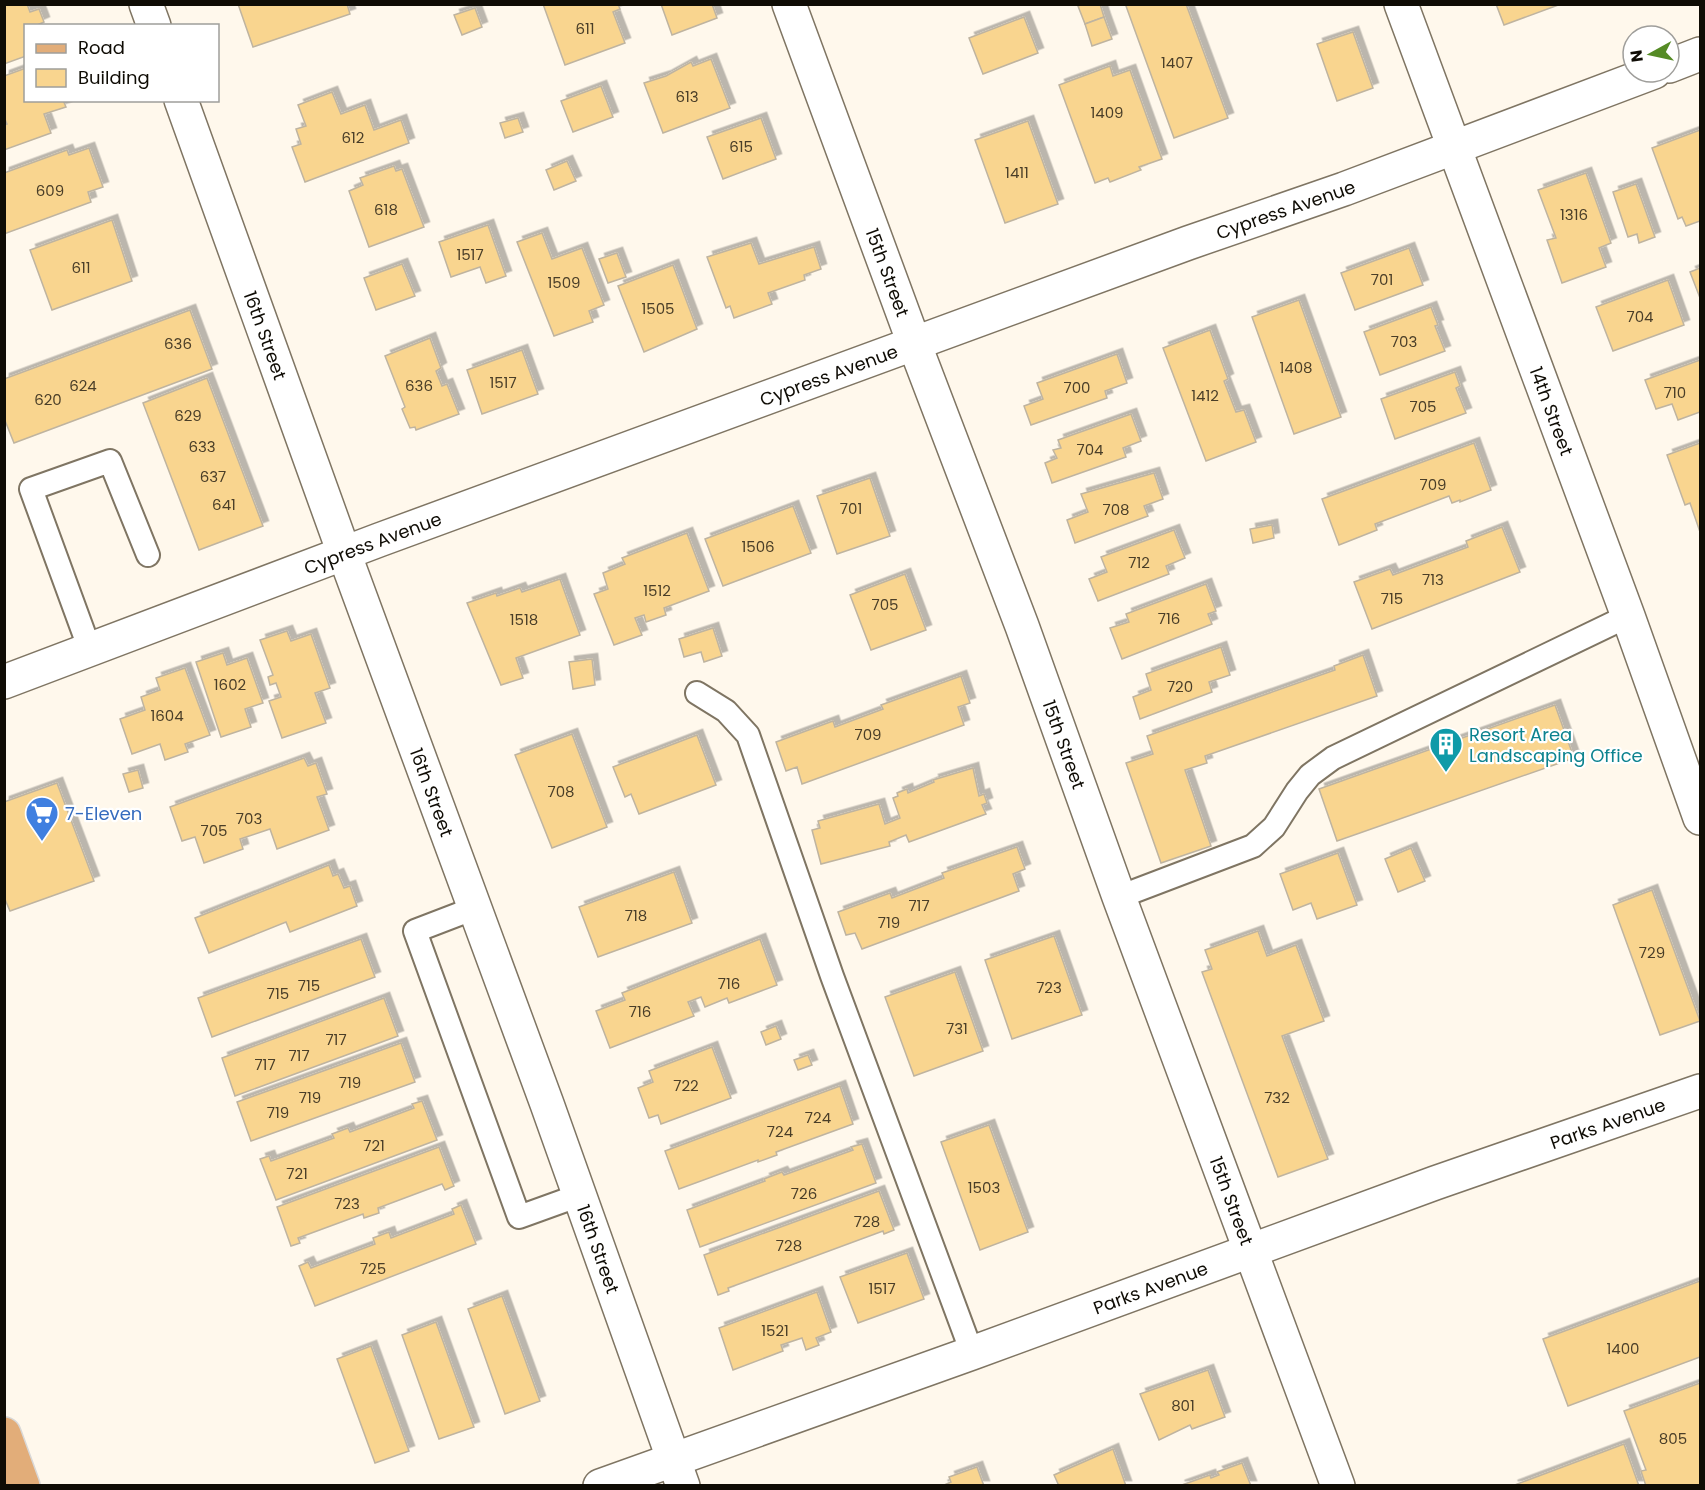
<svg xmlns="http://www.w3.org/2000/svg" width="1705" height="1490" font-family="Poppins,sans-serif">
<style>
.building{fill:#f9d58f;stroke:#bfb4a0;stroke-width:1.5;filter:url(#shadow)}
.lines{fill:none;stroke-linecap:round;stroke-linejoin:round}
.service-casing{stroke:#7f7563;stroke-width:26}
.minor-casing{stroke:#7f7563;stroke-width:36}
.tertiary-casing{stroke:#7f7563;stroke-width:36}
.primary-casing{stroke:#d9d8d7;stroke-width:36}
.service{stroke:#fff;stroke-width:22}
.minor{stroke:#fff;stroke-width:33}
.tertiary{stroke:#fff;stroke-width:33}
.primary{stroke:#e2ad79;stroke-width:33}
.labels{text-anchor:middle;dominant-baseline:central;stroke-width:4.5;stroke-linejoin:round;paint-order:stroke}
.number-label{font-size:15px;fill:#4a3e28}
.street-label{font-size:18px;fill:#0f0c05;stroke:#fff}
.culture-label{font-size:18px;fill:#0d838f;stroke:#fff;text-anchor:start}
.shop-label{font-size:18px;fill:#366cbe;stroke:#fff;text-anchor:start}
</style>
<defs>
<filter id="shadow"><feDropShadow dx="5.5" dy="-5.5" stdDeviation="0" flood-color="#0004"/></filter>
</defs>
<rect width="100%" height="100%" fill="#fff8ec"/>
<g class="building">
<path d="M4,4H27L30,12L39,9L44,22L35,26H26V56L4,64Z"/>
<path d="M238,4H347L350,14L253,47Z"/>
<path d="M543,4H618L620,9L613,12L625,43L565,65Z"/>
<path d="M661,4H712L717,18L672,35Z"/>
<path d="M1082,4H1100L1104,17L1085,24L1078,6Z"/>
<path d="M1129,4H1186L1228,118L1174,138L1126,6Z"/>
<path d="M1496,4H1561L1504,25Z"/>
<path d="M475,8L482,27L462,35L454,15Z"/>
<path d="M1024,17L1038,53L983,74L969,38Z"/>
<path d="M1104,17L1112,39L1092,46L1085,24Z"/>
<path d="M1353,32L1373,88L1337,101L1317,44Z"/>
<path d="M711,59L730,108L663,133L644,83L666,76L691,62L693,66Z"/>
<path d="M1110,66L1113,76L1130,70L1162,159L1139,167L1141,170L1110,182L1108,178L1095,183L1059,85Z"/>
<path d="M26,68V100H63L66,107L44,114L51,133L4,150V125L7,124L4,117V76Z"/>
<path d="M601,86L613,117L573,132L561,101Z"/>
<path d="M332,92L341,114L365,105L374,130L401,120L409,143L305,182L292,147L301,144L296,129L306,126L298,105Z"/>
<path d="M518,118L523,132L505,138L500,123Z"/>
<path d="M761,118L776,159L723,179L707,137Z"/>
<path d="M1028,121L1058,204L1005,223L975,140Z"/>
<path d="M1700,130V221L1686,226L1682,217L1678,219L1652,148Z"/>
<path d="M89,148L103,187L88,192L91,202L4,234V173L67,150L69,155Z"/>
<path d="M567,161L576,181L554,190L546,170Z"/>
<path d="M394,166L396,171L402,169L424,227L369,247L349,191L363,185L360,178Z"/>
<path d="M1586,173L1611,243L1599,248L1606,267L1562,283L1547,240L1556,238L1538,190Z"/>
<path d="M1636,184L1655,237L1639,243L1637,234L1628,237L1613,192Z"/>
<path d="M112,220L132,281L52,310L30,250Z"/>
<path d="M488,225L506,276L486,283L480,267L451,277L439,242Z"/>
<path d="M542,233L552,259L582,248L604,305L589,311L593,322L554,336L517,242Z"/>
<path d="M751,243L759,264L814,247L821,269L804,275L805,280L768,293L772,304L734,318L730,306L726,308L707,257Z"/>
<path d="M1409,248L1423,285L1355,310L1341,273Z"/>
<path d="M617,253L626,277L608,283L599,259Z"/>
<path d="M402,264L415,296L376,310L364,278Z"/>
<path d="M673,265L697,329L644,352L618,286Z"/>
<path d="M1700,268V298L1690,272Z"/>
<path d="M1668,280L1684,325L1613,351L1596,307Z"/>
<path d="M1299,300L1341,417L1294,434L1252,317Z"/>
<path d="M1431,307L1438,325L1435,326L1445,351L1380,375L1364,332Z"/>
<path d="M190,310L212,369L14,443L4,418V379Z"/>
<path d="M1210,330L1228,379L1224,381L1236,412L1244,410L1256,442L1206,461L1163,348Z"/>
<path d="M430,338L441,368L436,371L442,386L447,384L459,414L416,430L415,427L410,428L402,409L405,407L385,356Z"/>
<path d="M522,350L538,394L482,414L467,370Z"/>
<path d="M1117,354L1127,383L1105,391L1107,398L1031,425L1024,406L1043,399L1037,383Z"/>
<path d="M1700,360V412L1678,420L1672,404L1656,409L1645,380Z"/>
<path d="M1455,372L1460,386L1456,388L1466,413L1395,439L1381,399Z"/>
<path d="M207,378L263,526L199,550L143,403Z"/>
<path d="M1131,414L1141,441L1123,448L1126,457L1052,483L1045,463L1057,458L1053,450L1061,448L1058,440Z"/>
<path d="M1474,443L1491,490L1460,502V500L1452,503L1449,496L1375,524L1377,530L1339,545L1322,499Z"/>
<path d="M1700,443V532L1690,503L1685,505L1667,455Z"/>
<path d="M1154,473L1163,499L1144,506L1148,516L1075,543L1067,520L1088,512L1081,494Z"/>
<path d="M870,478L890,536L837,554L817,496Z"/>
<path d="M793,506L811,553L723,586L705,539Z"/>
<path d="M1272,525L1274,538L1253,543L1250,529Z"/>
<path d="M1502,527L1520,572L1372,629L1354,582L1390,569L1393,575L1468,547L1466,541Z"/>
<path d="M1174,530L1185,558L1166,566L1169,574L1098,601L1089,579L1107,572L1101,557Z"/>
<path d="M687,533L709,591L664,608L666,615L646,622L644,615L635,618L642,635L614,645L594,594L608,589L603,573L625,564L622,558Z"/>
<path d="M905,574L926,630L871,650L850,595Z"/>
<path d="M560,579L580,635L516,658L523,678L501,685L467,603L496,593L497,596L520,588L522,592Z"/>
<path d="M1206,584L1216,611L1208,614L1212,624L1122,659L1110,628L1129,622L1126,614Z"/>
<path d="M713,628L722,656L704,662L701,652L684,657L679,639Z"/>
<path d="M287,631L291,641L311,634L330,688L315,693L326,723L282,738L269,701L281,697L276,683L270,685L268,677L273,675L260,640Z"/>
<path d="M1221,647L1230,675L1209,682L1212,692L1140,719L1133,697L1151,690L1146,674Z"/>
<path d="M223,653L227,665L247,658L263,703L245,709L251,727L221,737L196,662Z"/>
<path d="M1363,655L1377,696L1205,756L1207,763L1185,770L1211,846L1161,863L1126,763L1153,754L1147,736L1335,670L1334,666Z"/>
<path d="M592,659L595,685L573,689L569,662Z"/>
<path d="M185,668L210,735L185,744L188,752L165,760L160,744L132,754L120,719L145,710L141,697L160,690L156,678Z"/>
<path d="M961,676L970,703L958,707L964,725L802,784L797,767L786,771L776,742L833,721L835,727L883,709L881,705Z"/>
<path d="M1555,705L1574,758L1337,841L1319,789Z"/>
<path d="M572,734L607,827L552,848L515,755Z"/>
<path d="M697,735L716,785L639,814L631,794L625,797L613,767Z"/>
<path d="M304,758L308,766L316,763L327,794L317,797L329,830L277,849L270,829L240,839L243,849L204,863L195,837L182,841L170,807Z"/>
<path d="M973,768L979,796L984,794L987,803L982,805L986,814L909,842L906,835L889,842L890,846L821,864L812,830L820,828L818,821L879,804L885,824L900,818L893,798L898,796L897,793L907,789L908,793L934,782L933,780Z"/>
<path d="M138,770L143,788L129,792L123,774Z"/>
<path d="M57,783L94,881L10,911L4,897V802Z"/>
<path d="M1017,847L1025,869L1013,874L1019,891L862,949L855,933L846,935L838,912L890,893L892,898L944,878L942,873Z"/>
<path d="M1411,848L1425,881L1398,892L1385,859Z"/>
<path d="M1338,853L1357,905L1317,919L1311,903L1293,910L1280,874Z"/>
<path d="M329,865L333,876L338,874L344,888L350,886L357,906L290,932L286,922L209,953L195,918Z"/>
<path d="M674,872L692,923L598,957L579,907Z"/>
<path d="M1652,890L1700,1021L1660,1035L1613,905Z"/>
<path d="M1258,931L1267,956L1296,945L1324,1021L1282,1036L1328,1159L1278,1177L1202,972L1212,969L1205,950Z"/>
<path d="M1054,936L1082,1015L1012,1039L985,960Z"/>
<path d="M361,939L375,977L212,1037L198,998Z"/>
<path d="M760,939L777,985L729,1003L727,998L705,1007L701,997L688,1002L694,1016L610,1048L596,1011L625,1000L622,993Z"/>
<path d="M955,972L983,1051L914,1076L885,997Z"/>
<path d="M384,998L398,1036L235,1096L222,1058Z"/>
<path d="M776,1026L781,1039L766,1045L761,1032Z"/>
<path d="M401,1043L415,1082L251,1141L237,1102Z"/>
<path d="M712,1047L731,1098L661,1124L658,1115L649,1118L638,1088L653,1082L649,1071Z"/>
<path d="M808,1055L812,1065L798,1070L794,1060Z"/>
<path d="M840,1086L853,1124L776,1152L777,1155L758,1162V1160L679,1189L665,1151Z"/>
<path d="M422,1101L437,1140L276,1200L260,1159L269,1156L271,1161L334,1138L332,1134L348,1128L350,1132L414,1108L412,1104Z"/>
<path d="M989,1125L1028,1232L980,1250L941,1142Z"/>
<path d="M862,1144L876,1183L700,1247L687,1210L765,1181L764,1179L782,1172L784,1175L853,1150L851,1147Z"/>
<path d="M439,1147L454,1186L445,1190L442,1184L378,1208L379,1213L364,1218L363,1214L298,1238L300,1243L291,1246L277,1207Z"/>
<path d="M879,1191L894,1230L884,1234L883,1231L791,1265L728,1288L729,1291L718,1295L704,1255Z"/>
<path d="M461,1205L476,1244L315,1306L299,1266L308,1262L311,1268L375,1244L373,1238L389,1232L391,1238L454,1214L452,1209Z"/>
<path d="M907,1253L924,1299L858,1323L840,1277Z"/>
<path d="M1700,1281V1357L1568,1406L1543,1339Z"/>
<path d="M817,1292L831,1332L816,1338L819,1345L806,1350L802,1338L781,1345L783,1351L733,1370L719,1328Z"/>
<path d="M502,1296L540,1401L505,1414L468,1309Z"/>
<path d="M436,1322L474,1427L439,1439L402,1335Z"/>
<path d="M371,1346L409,1451L375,1463L337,1359Z"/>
<path d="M1208,1370L1225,1417L1192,1429L1190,1425L1159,1440L1140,1394Z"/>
<path d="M1700,1383V1486H1646L1641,1471L1646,1470L1624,1411Z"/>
<path d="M1624,1444L1639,1486H1512Z"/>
<path d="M1113,1449L1126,1486H1059L1054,1475Z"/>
<path d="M1242,1463L1251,1486H1179L1210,1475L1211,1478L1219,1475L1217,1472Z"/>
<path d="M977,1467L984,1486H942L951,1482L949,1477Z"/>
</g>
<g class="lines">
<defs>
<g id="service">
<path d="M90,650L31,489L110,461L148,555"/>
<path d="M697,693L726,711L748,735L832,976L972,1353"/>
<path d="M1119,897L1253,846L1274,827L1297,791L1310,775L1333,758L1628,616"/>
<path d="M475,908L415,931L519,1217L580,1195"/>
</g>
<g id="minor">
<path id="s1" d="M789,4L914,343L1022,626L1119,897L1338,1486"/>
<path id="s2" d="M1401,4L1628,616L1700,818"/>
<path id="s3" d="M344,553L547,1104L683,1486"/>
<path id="s4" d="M600,1486L972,1353L1435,1183L1700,1091"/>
</g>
<g id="tertiary">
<path d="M146,4L154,26"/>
<path d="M1669,66L1700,54"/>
<path id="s5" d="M181,100L344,553"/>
<path id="s6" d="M4,682L379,540L1188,243L1344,189L1654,72"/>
</g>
<path id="primary" d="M4,1434L23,1486"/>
</defs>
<use href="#service" class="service-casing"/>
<use href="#minor" class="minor-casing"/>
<use href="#tertiary" class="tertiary-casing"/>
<use href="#primary" class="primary-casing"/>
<use href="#service" class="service"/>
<use href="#minor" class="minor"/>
<use href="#tertiary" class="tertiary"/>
<use href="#primary" class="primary"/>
</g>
<defs>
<symbol id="building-pin" viewBox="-11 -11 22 30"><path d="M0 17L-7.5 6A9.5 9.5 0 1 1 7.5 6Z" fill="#0f9aa8" stroke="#fff"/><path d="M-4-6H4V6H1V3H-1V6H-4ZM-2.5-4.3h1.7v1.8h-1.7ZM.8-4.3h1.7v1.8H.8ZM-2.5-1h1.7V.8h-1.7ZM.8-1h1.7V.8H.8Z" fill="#fff"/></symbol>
<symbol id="supermarket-pin" viewBox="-11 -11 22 30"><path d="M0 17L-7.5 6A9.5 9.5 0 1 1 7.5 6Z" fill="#3f7fe0" stroke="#fff"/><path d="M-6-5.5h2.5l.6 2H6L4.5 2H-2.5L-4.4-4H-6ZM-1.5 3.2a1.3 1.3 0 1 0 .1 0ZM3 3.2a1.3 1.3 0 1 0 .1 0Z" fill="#fff"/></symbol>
</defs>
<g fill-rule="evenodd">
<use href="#building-pin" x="1427" y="725" width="38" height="52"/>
<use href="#supermarket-pin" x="23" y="794" width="38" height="52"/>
</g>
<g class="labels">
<g class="number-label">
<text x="585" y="28">611</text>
<text x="1177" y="62">1407</text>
<text x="687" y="96">613</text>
<text x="1107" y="112">1409</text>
<text x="353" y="137">612</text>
<text x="741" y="146">615</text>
<text x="1017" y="172">1411</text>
<text x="50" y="190">609</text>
<text x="386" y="209">618</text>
<text x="1574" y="214">1316</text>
<text x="470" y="254">1517</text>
<text x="81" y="267">611</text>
<text x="1382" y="279">701</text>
<text x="564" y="282">1509</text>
<text x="658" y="308">1505</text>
<text x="1640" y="316">704</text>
<text x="1404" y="341">703</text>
<text x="178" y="343">636</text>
<text x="1296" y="367">1408</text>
<text x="503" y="382">1517</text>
<text x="83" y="385">624</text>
<text x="419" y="385">636</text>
<text x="1077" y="387">700</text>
<text x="1675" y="392">710</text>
<text x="1205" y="395">1412</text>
<text x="48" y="399">620</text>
<text x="1423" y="406">705</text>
<text x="188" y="415">629</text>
<text x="202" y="446">633</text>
<text x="1090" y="449">704</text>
<text x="213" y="476">637</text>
<text x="1433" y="484">709</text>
<text x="224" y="504">641</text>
<text x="851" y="508">701</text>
<text x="1116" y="509">708</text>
<text x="758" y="546">1506</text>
<text x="1139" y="562">712</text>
<text x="1433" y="579">713</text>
<text x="657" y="590">1512</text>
<text x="1392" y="598">715</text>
<text x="885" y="604">705</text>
<text x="1169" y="618">716</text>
<text x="524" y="619">1518</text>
<text x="230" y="684">1602</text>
<text x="1180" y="686">720</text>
<text x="167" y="715">1604</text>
<text x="868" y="734">709</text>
<text x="561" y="791">708</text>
<text x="249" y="818">703</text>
<text x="214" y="830">705</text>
<text x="919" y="905">717</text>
<text x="636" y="915">718</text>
<text x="889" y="922">719</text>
<text x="1652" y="952">729</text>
<text x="729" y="983">716</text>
<text x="309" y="985">715</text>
<text x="1049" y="987">723</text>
<text x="278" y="993">715</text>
<text x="640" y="1011">716</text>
<text x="957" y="1028">731</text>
<text x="336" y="1039">717</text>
<text x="299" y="1055">717</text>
<text x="265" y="1064">717</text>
<text x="350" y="1082">719</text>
<text x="686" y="1085">722</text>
<text x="310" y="1097">719</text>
<text x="1277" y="1097">732</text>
<text x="278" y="1112">719</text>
<text x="818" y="1117">724</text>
<text x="780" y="1131">724</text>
<text x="374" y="1145">721</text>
<text x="297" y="1173">721</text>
<text x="984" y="1187">1503</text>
<text x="804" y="1193">726</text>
<text x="347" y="1203">723</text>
<text x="867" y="1221">728</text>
<text x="789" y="1245">728</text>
<text x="373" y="1268">725</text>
<text x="882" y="1288">1517</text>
<text x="775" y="1330">1521</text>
<text x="1623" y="1348">1400</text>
<text x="1183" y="1405">801</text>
<text x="1673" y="1438">805</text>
</g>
<g class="street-label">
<text stroke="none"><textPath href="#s6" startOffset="1366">Cypress Avenue</textPath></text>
<text stroke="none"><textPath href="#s1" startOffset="286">15th Street</textPath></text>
<text stroke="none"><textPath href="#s5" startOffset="250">16th Street</textPath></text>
<text stroke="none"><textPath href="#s6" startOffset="880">Cypress Avenue</textPath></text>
<text stroke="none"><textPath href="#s2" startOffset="434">14th Street</textPath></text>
<text stroke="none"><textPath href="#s6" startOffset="394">Cypress Avenue</textPath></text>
<text stroke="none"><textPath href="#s1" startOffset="790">15th Street</textPath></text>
<text stroke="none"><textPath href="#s3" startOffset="255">16th Street</textPath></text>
<text stroke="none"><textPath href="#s4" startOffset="1071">Parks Avenue</textPath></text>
<text stroke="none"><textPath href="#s1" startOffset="1276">15th Street</textPath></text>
<text stroke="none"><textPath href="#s3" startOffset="741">16th Street</textPath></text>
<text stroke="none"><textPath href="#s4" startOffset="585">Parks Avenue</textPath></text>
</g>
<g class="culture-label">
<text x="1469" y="734">Resort Area<tspan x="1469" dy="21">Landscaping Office</tspan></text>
</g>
<g class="shop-label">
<text x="65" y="813">7-Eleven</text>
</g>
</g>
<rect width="1705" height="1490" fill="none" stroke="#0f0c05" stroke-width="12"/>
<rect x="24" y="24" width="195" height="78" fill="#ffffff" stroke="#9f9e9b" stroke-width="1.5"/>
<rect x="36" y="44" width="30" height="9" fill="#e2ad79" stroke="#9f9e9b" stroke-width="1.5"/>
<text x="78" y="54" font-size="18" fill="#0f0c05">Road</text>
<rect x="36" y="69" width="30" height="18" fill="#f9d58f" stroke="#9f9e9b" stroke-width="1.5"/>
<text x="78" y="84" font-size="18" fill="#0f0c05">Building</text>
<g transform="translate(1651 54) rotate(262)"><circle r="28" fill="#ffffff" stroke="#9f9e9b" stroke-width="1.5"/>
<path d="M0-4.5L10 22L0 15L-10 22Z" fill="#558b25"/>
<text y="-9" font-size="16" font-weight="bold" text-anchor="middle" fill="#0f0c05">N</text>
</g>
</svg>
